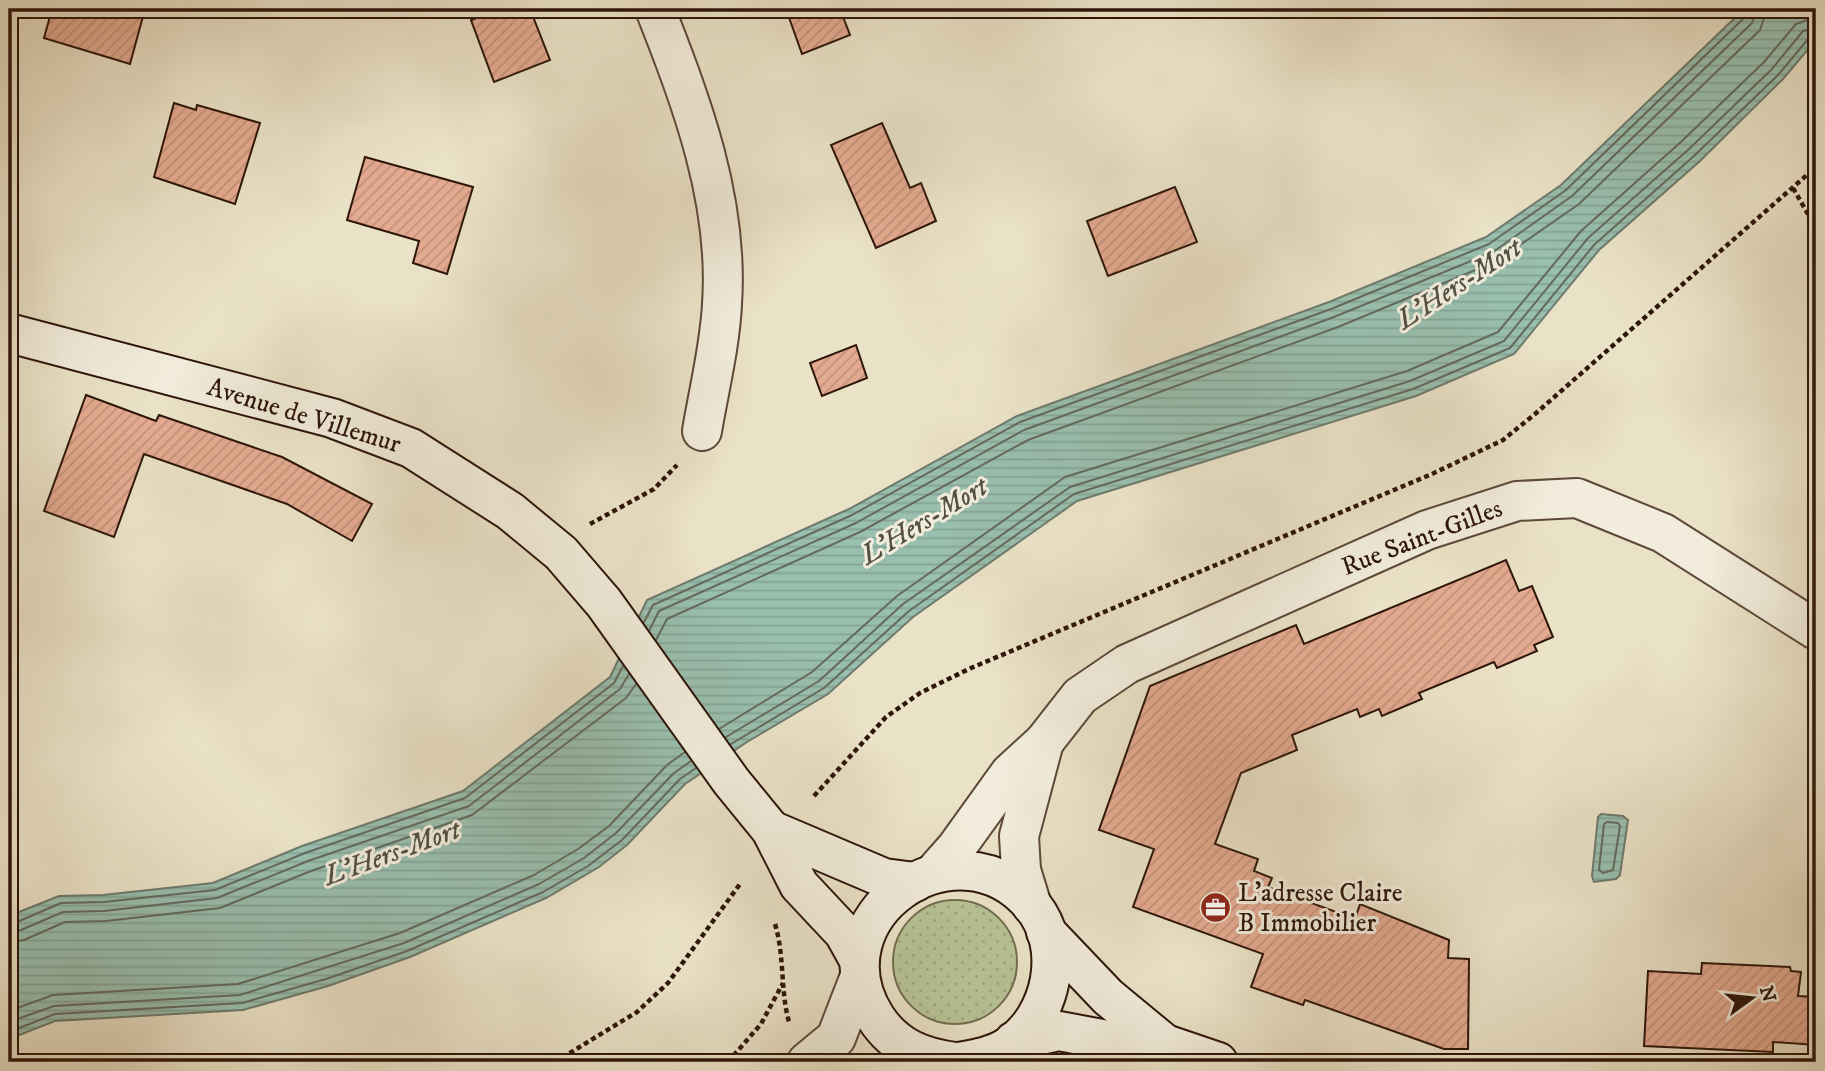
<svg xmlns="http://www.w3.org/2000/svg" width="1825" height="1071" font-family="'IM FELL DW Pica',serif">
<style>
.grass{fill:url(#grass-dots);stroke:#726c50;stroke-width:2}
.water{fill:url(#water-rules);stroke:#6e7b6d;stroke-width:2}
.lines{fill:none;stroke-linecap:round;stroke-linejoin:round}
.shore{stroke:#646a5c;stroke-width:2}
.building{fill:url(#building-hatch);stroke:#2e150a;stroke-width:2}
.street-casing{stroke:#5d4839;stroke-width:42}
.secondary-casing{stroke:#2e150a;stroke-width:42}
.path{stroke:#2e150a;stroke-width:4.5;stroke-dasharray:5 3.5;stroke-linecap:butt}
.street{stroke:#f1ecdb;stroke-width:38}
.secondary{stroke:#f1ecdb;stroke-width:38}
.labels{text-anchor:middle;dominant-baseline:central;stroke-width:6;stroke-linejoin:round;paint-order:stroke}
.street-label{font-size:26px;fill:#2e150a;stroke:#f1ecdb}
.poi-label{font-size:26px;fill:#2e150a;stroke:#f1ecdb;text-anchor:start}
.water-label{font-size:28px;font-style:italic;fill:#535044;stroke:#f1ecdb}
</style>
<defs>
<pattern id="grass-dots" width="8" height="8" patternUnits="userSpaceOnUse" patternTransform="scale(1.75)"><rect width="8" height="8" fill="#b7c396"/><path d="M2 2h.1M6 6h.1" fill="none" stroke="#9ea780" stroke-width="1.8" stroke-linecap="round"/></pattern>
<pattern id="water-rules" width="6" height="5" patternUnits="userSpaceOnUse" patternTransform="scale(1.75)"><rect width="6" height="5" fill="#99bfaf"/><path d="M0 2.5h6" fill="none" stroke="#84a395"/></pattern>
<pattern id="building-hatch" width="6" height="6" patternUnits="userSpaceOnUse" patternTransform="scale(1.75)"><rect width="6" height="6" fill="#e3aa90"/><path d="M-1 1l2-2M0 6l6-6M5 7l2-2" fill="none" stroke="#c3917b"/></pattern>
</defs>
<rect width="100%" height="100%" fill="#eae2c7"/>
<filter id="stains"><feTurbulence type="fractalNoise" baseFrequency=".00286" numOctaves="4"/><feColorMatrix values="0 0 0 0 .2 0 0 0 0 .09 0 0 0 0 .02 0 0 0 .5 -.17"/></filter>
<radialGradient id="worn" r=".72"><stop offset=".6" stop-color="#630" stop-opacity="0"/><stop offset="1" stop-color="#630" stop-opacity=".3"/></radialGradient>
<circle class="grass" cx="955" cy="962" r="62"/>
<g class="water">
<path d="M1744,9H1816V40L1783,79L1700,161L1599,250L1514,354L1416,396L1077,501L913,617L828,694L747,742L685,784L627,845L599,867L546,898L410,957L328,986L243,1010L55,1021L9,1039V916L59,896L103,895L213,883L302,846L463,791L610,677L647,600L849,509L1017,416L1329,302L1486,237L1561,185Z"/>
<path d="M1601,814L1623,816L1628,820L1620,875L1616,879L1594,882L1592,876L1598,817Z"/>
</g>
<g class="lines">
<g class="shore">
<path d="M644,622L653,605L852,515L1020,422L1331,309L1489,244L1566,190L1745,17L1748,9"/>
<path d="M649,631L659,611L856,523L1024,430L1334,317L1493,252L1572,196L1752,23L1757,9"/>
<path d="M656,640L667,619L860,532L1028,440L1338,327L1497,261L1579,204L1760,30L1767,9"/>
<path d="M719,729L812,672L897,596L1065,477L1407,371L1498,332L1581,231L1682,141L1764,62L1796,24L1816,17"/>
<path d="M726,737L819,681L903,604L1070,487L1410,381L1504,341L1588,238L1689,149L1772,69L1803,31L1816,27"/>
<path d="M731,744L824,688L909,611L1074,494L1413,389L1510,348L1594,245L1695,155L1778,75L1809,38L1816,36"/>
<path d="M1607,822L1618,823L1620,826L1613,870L1603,873L1599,870L1604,824Z"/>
<path d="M9,922H17L61,903L104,902L215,890L305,853L465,798L614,683L623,666"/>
<path d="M9,931L21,930L63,912L104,911L217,898L308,861L469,806L620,689L629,674"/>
<path d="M9,942L24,940L65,922L106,921L220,908L311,871L472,815L626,698L636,684"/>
<path d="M9,1011L53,995L238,984L400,933L534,875L578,849L609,826L667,765L685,752"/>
<path d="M9,1022L54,1006L240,995L404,943L539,884L584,858L616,833L674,773L691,761"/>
<path d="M9,1032L55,1014L242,1003L326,979L407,951L543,892L588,866L622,840L680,779L696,768"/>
</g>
</g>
<g class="building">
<path d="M52,9H145L130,64L44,38Z"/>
<path d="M501,9H530L550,60L494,82L471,20Z"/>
<path d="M786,9H840L850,35L802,54Z"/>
<path d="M174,103L196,110L197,105L260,123L235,204L154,177Z"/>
<path d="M882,123L910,188L921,183L936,221L876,248L831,145Z"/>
<path d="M365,157L473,187L447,274L413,263L419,241L347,220Z"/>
<path d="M1175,187L1197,242L1108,276L1087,221Z"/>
<path d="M856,345L867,378L822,396L810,363Z"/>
<path d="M86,395L156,421L159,415L282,457L372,504L352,541L287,504L144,454L114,537L44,511Z"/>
<path d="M1506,560L1519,591L1532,586L1553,637L1534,645L1537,651L1497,668L1494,662L1419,693L1422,699L1382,716L1379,709L1360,717L1357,709L1292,735L1297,750L1241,773L1215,844L1258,859L1254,871L1272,878L1268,887L1355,919L1360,904L1449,940L1448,958L1469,959L1468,1049H1444L1305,1000L1303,1005L1251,987L1263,954L1133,907L1154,849L1099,830L1150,686L1296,625L1304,644Z"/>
<path d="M1702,963L1790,967L1791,971L1801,972L1798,996L1816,997V1045L1773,1042V1052L1644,1046L1648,971L1701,974Z"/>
</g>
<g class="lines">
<defs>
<g id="street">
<path d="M655,9C692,103 729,201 722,304C720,346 709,389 702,431"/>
<path d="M933,874L956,848L1010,773L1044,742L1080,696L1127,664L1427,530L1517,501L1577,498L1663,533L1816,630"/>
<path d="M1032,906L1021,870L1019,836L1044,742"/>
<path d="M807,1062L836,1038L860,976"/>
</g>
<g id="secondary">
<path d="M9,333L332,418L411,448L510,511L561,553L604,603L731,781L771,830L799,885L844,933L859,960"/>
<path d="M771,830L884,878L915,882"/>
<path d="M1046,932L1108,997L1165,1044L1218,1062"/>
<path d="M1014,1041L1059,1031L1134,1045L1165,1044"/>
<path d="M956,1062C922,1058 895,1047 876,1018C811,916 957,816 1032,905C1067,948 1052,1016 1009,1046C994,1056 976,1059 959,1062"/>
</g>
</defs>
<use href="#street" class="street-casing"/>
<use href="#secondary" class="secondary-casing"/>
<g class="path">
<path d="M1793,188L1816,228"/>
<path d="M590,524L654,489L677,465"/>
<path d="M814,796L886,717L920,693L971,668L1432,474L1503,440L1535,414L1816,167"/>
<path d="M775,924C785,957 780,990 789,1022"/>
<path d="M555,1062L637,1012L668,983L740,884"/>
<path d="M728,1062L761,1024L783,983"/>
</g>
<use href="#street" class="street"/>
<use href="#secondary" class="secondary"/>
</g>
<defs>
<symbol id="office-disc" viewBox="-11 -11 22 22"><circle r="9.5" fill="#8f2418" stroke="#f1ecdb"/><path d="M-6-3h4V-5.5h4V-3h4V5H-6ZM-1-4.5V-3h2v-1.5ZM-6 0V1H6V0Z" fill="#fff"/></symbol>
</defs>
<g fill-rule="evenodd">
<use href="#office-disc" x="1198" y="890" width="35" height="35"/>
</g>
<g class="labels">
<g class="street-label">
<text transform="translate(304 416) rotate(17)">Avenue de Villemur</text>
<text transform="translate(1422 538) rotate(-21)">Rue Saint-Gilles</text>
</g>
<g class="poi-label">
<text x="1238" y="893">L'adresse Claire<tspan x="1238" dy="30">B Immobilier</tspan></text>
</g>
<g class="water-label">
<text transform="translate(1459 284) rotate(-33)">L'Hers-Mort</text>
<text transform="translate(924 521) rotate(-31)">L'Hers-Mort</text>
<text transform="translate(392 853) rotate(-20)">L'Hers-Mort</text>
</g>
</g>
<rect width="1825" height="1071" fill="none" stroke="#eae2c7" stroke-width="35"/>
<rect x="10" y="10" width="1804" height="1050" fill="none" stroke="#2e150a" stroke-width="3.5"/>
<rect x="18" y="18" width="1790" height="1036" fill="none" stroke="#2e150a" stroke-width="2"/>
<g transform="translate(1752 998) rotate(75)" stroke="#f1ecdb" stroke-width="5" paint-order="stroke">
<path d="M0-5L12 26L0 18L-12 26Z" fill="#2e150a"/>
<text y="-10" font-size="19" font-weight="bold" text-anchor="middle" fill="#2e150a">N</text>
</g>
<rect width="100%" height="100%" filter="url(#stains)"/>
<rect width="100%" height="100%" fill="url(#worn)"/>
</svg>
